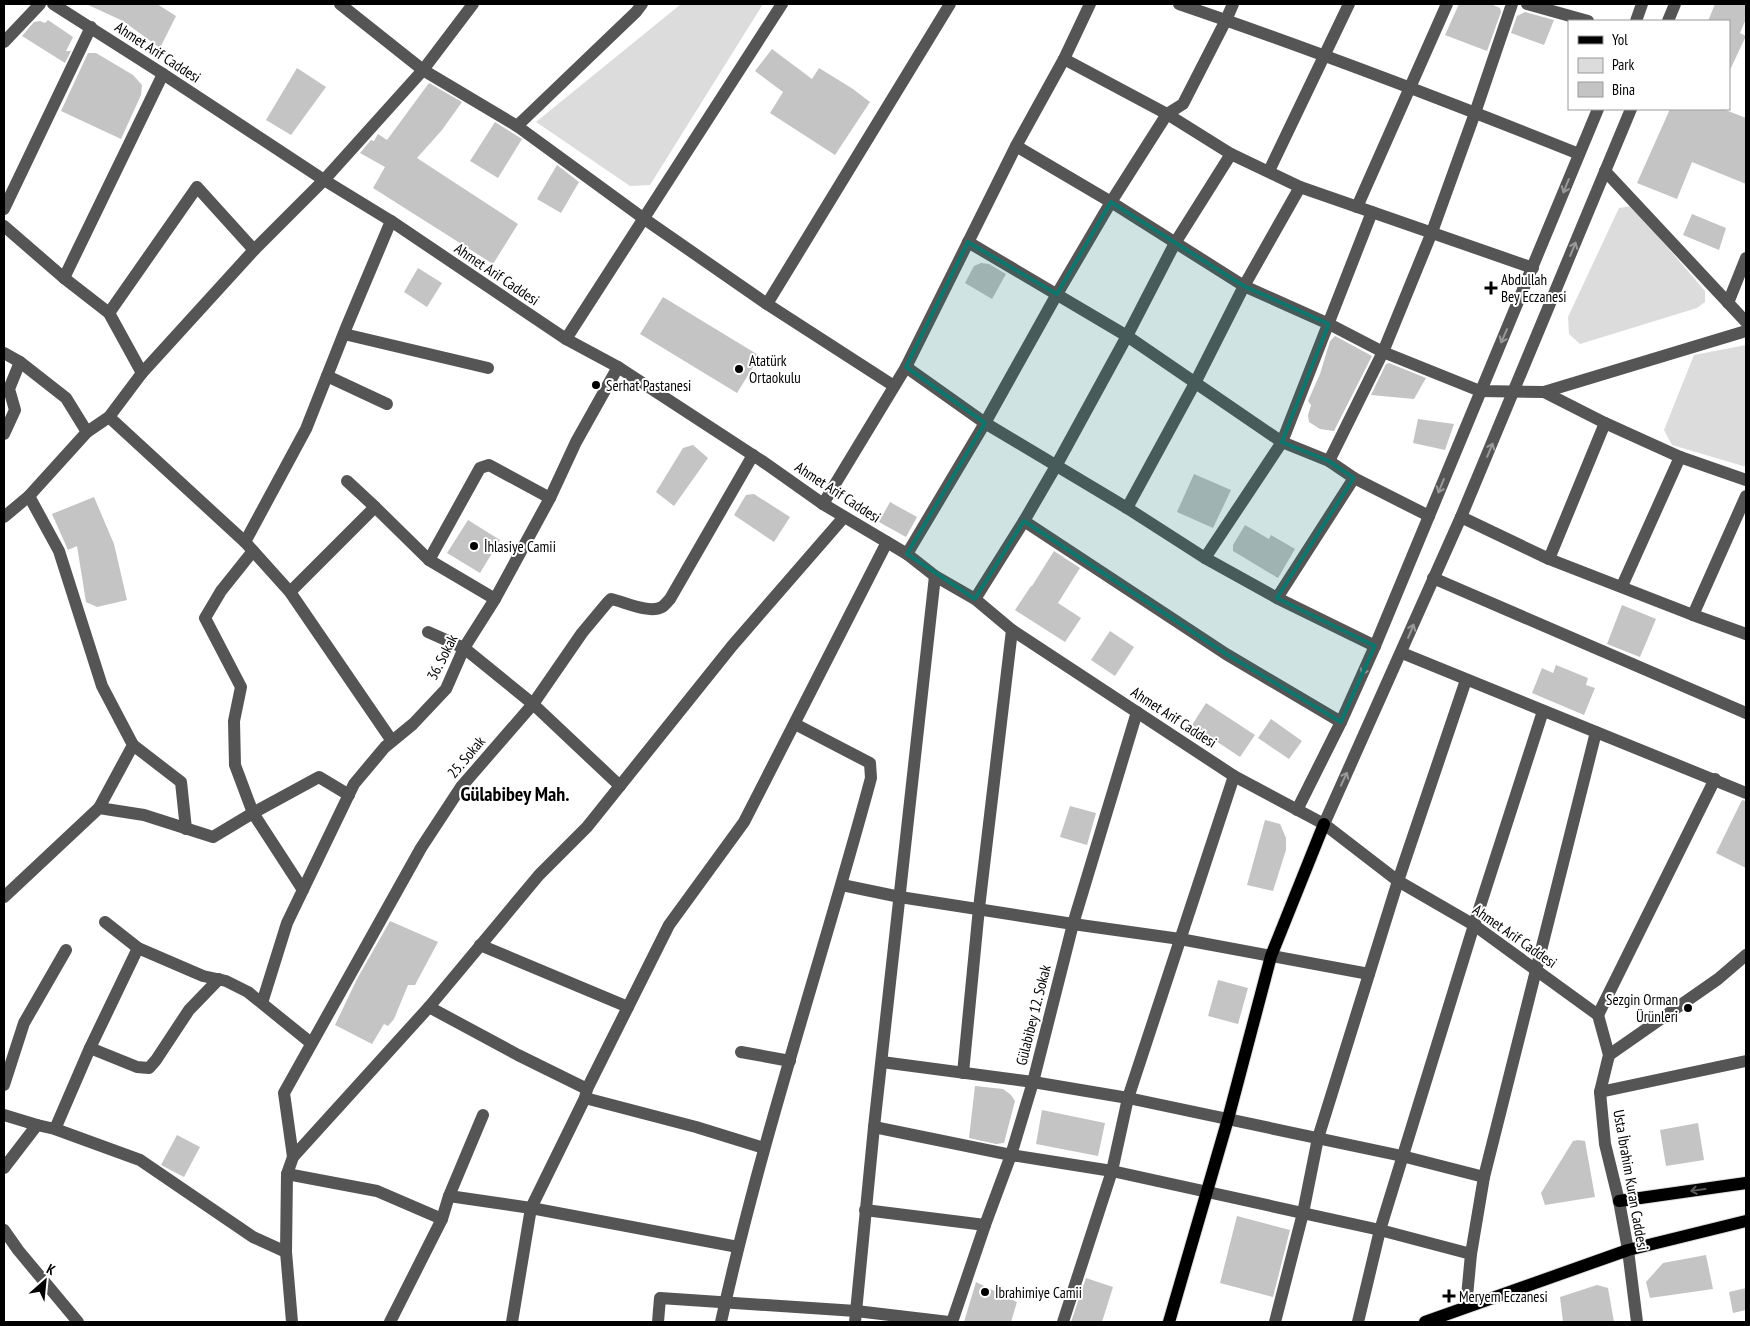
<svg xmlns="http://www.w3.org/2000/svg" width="1750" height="1326" font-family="'PT Sans Narrow',sans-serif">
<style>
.green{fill:#dcdcdc}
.building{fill:#c4c4c4}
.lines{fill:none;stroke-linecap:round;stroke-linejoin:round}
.major-casing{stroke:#dbdbdb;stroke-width:14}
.minor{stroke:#555;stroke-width:12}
.major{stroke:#000;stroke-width:12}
.oneway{stroke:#999}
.oneway2{stroke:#595959}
.marked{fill:#0f766e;fill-opacity:0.2;stroke:#0f766e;stroke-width:4;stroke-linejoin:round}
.poi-dot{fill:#000;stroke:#fff;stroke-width:2}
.labels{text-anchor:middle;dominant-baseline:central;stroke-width:4;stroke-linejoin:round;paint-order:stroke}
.street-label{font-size:15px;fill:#000;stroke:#fff}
.poi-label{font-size:15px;fill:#000;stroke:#fff;text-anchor:start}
.district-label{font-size:20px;font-weight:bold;fill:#000;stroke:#fff}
</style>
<rect width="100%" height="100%" fill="#fff"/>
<g class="green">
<path d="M681,4H763L650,185L630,186L536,122Z"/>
<path d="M1632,206L1705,291V302L1697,308L1580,344L1569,334L1568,317L1619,208Z"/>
<path d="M1746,345V466H1743L1672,445L1664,430L1694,355Z"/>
</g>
<g class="building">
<path d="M86,4H157L176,16L160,48L123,21Z"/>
<path d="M1459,4H1491L1500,8L1501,12L1487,51L1445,35Z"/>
<path d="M1715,4H1746V19L1740,33L1746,36L1729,72V21H1708Z"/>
<path d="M1525,12L1554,20L1544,45L1511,33L1517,16Z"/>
<path d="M48,20L73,37L66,51H71L65,63L22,36L34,22L40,21L45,23Z"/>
<path d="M772,49L812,79L819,68L853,89L870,102L835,155L770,113L783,92L755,71Z"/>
<path d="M88,53H96L133,75L142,85L141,95L121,139L61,111Z"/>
<path d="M297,68L326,87L291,135L266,120Z"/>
<path d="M429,83L462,102L442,130L417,158L518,224L493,264L373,188L385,167L360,153L371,140L374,141L378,134L387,140Z"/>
<path d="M1670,109H1723L1746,118V184L1692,162L1677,199L1637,183Z"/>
<path d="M495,122L522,139L498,178L470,161Z"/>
<path d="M557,165L579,182L561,213L537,199Z"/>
<path d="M1692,214L1726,228L1719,250L1683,235Z"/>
<path d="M981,263L989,264L1006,274L992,299L965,283L974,266Z"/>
<path d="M418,268L442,283L427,307L404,292Z"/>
<path d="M663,297L760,356L737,393L640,334Z"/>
<path d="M1335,336L1372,356L1334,431L1320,429L1309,422L1308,415L1311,405L1308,401L1320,374L1330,341Z"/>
<path d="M1389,363L1426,378L1414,399L1371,395L1386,364Z"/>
<path d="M1418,419L1454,424L1445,450L1413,443Z"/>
<path d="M693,445L708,458L674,506L656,492L683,448Z"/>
<path d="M1194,474L1231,490L1213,528L1177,512Z"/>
<path d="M754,494L790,517L774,542L734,515L746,495Z"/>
<path d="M94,497L114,544L127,600L97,607L86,602L77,546L68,550L52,514Z"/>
<path d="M890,502L917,517L906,537L879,522Z"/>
<path d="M468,520L500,540L480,573L447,553Z"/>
<path d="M1245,525L1269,539L1271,535L1295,549L1278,578L1233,551V545Z"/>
<path d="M1054,551L1080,568L1058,603L1081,618L1065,642L1015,610L1031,586H1032Z"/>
<path d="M1622,605L1656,619L1640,657L1607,644Z"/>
<path d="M1110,631L1134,647L1115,676L1091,660Z"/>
<path d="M1556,665L1588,678L1586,685L1595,688L1584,715L1532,693L1542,668L1553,673Z"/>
<path d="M1206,703L1255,735L1240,757L1192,725Z"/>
<path d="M1271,719L1302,741L1289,759L1258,738Z"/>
<path d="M1742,800L1746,801V868L1716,853Z"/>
<path d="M1070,806L1096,813L1087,845L1060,837Z"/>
<path d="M1265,820L1280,824L1286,838V850L1273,891L1247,885Z"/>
<path d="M390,921L438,942L415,985H408L394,1019L388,1026L384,1024L372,1044L335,1025L357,979Z"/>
<path d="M1218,980L1248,988L1238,1024L1208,1016Z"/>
<path d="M975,1086L1003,1089L1011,1095L1015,1101L1004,1143L996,1144L969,1138Z"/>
<path d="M1042,1110L1105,1123L1098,1156L1036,1144Z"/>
<path d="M1698,1123L1704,1160L1666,1166L1660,1130Z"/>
<path d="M177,1135L200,1147L184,1177L161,1165Z"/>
<path d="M1578,1140L1585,1141L1595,1197L1545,1205L1541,1193L1573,1141Z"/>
<path d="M1237,1216L1290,1230L1273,1297L1220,1283Z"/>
<path d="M1706,1255L1713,1289L1650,1298L1646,1282L1663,1263Z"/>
<path d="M1086,1278L1113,1287L1102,1322H1071Z"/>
<path d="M976,1282L1017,1302L1011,1322H964Z"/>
<path d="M1597,1285L1608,1288L1614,1322H1563L1560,1297Z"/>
<path d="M1746,1288V1310L1733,1313L1729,1292Z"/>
</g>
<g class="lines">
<defs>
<g id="major">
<path d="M1619,1201L1746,1183"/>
<path d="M1169,1322L1228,1119L1271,956L1324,824"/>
<path d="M1425,1322L1628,1250L1746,1221"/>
</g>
</defs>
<use href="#major" class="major-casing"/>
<g class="minor">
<path d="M53,4L163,74L324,180L391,221L566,339L618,367L762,461L823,504L907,554L935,576L975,599L1012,630L1234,776L1324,824L1398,881L1474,925L1598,1015"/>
<path d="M340,4L423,70L517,126L643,218L767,304L894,386"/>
<path d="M1179,4C1314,50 1447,101 1579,154"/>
<path d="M1527,4L1588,21"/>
<path d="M1636,21L1642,4"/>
<path d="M1668,21L1675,4"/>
<path d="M4,42L40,4"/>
<path d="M1064,59L1167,114L1231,154L1300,187L1533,268"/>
<path d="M517,126L636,12L642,4"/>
<path d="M1016,146L1111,202L1244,286L1329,324L1383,352L1480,391L1544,392L1746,331"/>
<path d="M1269,171L1349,4"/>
<path d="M1605,171L1746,322"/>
<path d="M1357,207L1447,4"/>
<path d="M4,209L91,27"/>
<path d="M4,226L64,278L109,313L142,373"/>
<path d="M968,242L1127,336L1282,442L1329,461L1354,478L1429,516"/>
<path d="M64,278L163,74"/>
<path d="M1728,303L1746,258"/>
<path d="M767,304L950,4"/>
<path d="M109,313L197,187L254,250"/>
<path d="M344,334L488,368"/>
<path d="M566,339L782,4"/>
<path d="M4,353L20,362L66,398L87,432"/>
<path d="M906,367L985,423L1127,508L1205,558L1277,598L1375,646"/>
<path d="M327,376L387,404"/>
<path d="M1544,392L1605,423L1680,457L1746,480"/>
<path d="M109,417L245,542L290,592L392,741"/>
<path d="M4,434L15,410L9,389L20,362"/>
<path d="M1329,461L1383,352L1432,232L1475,113L1512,4"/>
<path d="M347,481L375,507"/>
<path d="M29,496L59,551L102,686L133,745L99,808"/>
<path d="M823,504L906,367L1016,146L1064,59L1090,4"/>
<path d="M1127,508L1195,383L1244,286L1300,187"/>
<path d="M4,517L29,496L87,432L109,417L142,373L254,250L324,180L423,70L473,4"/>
<path d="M1461,517L1549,559L1693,615L1746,634"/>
<path d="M1024,521L1226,654L1341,722"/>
<path d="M245,542L306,429L346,328L391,221"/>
<path d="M253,551L221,591L205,618L241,687L234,721L235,765L253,813L303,890"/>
<path d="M907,554L985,423L1057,294L1111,202L1167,114L1183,104L1226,20L1233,4"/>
<path d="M1205,558L1282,442L1372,212"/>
<path d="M1549,559L1605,423"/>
<path d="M429,560L480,468L489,465L550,498"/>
<path d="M1433,578L1746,713"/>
<path d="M1622,586L1680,457"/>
<path d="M290,592L375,507L429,560L495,599"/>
<path d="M1277,598L1354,478"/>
<path d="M975,599L1024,521L1056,466L1127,336L1175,243L1231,154"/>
<path d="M1693,615L1746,496"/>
<path d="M428,632L464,648L533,704L620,786"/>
<path d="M1402,653L1746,793"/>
<path d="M133,745L181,782L186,829"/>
<path d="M1297,810L1341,722L1375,646L1598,109"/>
<path d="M1324,824L1461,517L1631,109"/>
<path d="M842,885L900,897L1073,924L1180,939L1369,974"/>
<path d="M4,897L99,808L144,815L213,837L253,813L319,777L349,795"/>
<path d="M105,922L138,948L203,976L226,981L248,992L311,1043"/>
<path d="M480,945L628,1007"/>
<path d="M262,1003L287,923L354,784L385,747L413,724L446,689L464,648L495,599L550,498L576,442L618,367"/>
<path d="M429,1007L518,1055L587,1089"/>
<path d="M1598,1015L1609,1055L1600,1092L1605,1144L1619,1201L1628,1250L1637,1322"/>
<path d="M1598,1015L1715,779"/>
<path d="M90,1048L137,1067L149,1068L156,1060L189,1010L219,979"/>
<path d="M741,1052L790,1061"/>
<path d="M1609,1055L1718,979L1746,955"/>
<path d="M882,1062L1033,1082L1128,1098L1402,1156L1484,1177"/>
<path d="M963,1073L979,908L1012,630"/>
<path d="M4,1085L24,1023L66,950"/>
<path d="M1600,1092L1746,1061"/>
<path d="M585,1098L696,1127L764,1148"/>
<path d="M4,1115L37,1125L55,1129L140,1160L253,1237L286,1252"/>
<path d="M874,1127L1011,1155L1112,1171L1380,1230L1471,1254"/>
<path d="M55,1129L90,1048L138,948"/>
<path d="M293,1157L284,1093L421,848L461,787L533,704L582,633L607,603L611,599C625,602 649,614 662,607C665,605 668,601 670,599L753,455"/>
<path d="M4,1168L37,1125"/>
<path d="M287,1174L377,1191L442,1219"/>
<path d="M449,1196L531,1208L738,1247"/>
<path d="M865,1210L985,1225"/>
<path d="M4,1230L18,1250L78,1322"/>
<path d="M1466,1307L1471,1254L1484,1177L1596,732"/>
<path d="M292,1322L286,1252L287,1174L293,1157L429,1007L539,875L587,827L732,646L844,517"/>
<path d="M390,1322L442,1219L449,1196L483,1115"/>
<path d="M512,1322L531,1208L585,1098L587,1089L669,925L744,822L887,542"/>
<path d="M658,1322L660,1298L856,1311L949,1322"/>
<path d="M721,1322C761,1139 822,960 871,778L870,763L795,724"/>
<path d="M855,1322L874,1127L935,576"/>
<path d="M952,1322L985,1225L1011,1155L1033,1082L1073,924L1137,712"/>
<path d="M1063,1322L1112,1171L1128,1098L1234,776"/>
<path d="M1275,1322L1303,1213L1318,1138L1398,881L1466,680"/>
<path d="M1358,1322L1380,1230L1474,925L1543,711"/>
</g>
<use href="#major" class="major"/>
</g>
<defs><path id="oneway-shaft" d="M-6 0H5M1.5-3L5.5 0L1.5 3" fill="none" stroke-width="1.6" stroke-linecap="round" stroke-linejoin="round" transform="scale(1.25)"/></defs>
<g class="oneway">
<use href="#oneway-shaft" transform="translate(1566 186) rotate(112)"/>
<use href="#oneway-shaft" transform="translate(1573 249) rotate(-68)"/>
<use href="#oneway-shaft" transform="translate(1504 336) rotate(114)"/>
<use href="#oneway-shaft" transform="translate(1490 450) rotate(-67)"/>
<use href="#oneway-shaft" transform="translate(1441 486) rotate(112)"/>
<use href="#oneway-shaft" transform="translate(1411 631) rotate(-67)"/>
<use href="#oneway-shaft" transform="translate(1365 668) rotate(114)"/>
<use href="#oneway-shaft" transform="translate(1344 779) rotate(-65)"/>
</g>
<use class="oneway2" href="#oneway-shaft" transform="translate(1698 1190) rotate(172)"/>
<path class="marked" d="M1111,202L1244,286L1329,324L1282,442L1329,461L1354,478L1277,598L1375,646L1341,722L1226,654L1024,521L975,599L907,554L985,423L906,367L968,242L1057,294Z"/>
<g class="poi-dot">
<path d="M1488.5 280.5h5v5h5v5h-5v5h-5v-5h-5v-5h5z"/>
<circle cx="739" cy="369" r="5"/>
<circle cx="596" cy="385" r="5"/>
<circle cx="474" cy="546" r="5"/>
<circle cx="1688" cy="1008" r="5"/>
<circle cx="985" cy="1292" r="5"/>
<path d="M1446.5 1288.5h5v5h5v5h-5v5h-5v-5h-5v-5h5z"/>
</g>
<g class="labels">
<g class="street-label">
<text transform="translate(158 52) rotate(33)">Ahmet Arif Caddesi</text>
<text transform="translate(497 274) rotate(34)">Ahmet Arif Caddesi</text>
<text transform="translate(838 492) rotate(33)">Ahmet Arif Caddesi</text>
<text transform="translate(442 657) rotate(-63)">36. Sokak</text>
<text transform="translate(1174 717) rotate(33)">Ahmet Arif Caddesi</text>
<text transform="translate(466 757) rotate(-50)">25. Sokak</text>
<text transform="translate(1515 936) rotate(35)">Ahmet Arif Caddesi</text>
<text transform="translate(1033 1015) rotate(-76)">Gülabibey 12. Sokak</text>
<text transform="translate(1631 1180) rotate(80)">Usta İbrahim Kuran Caddesi</text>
</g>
<g class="poi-label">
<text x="1501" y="279">Abdullah<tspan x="1501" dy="17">Bey Eczanesi</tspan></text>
<text x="749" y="360">Atatürk<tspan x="749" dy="17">Ortaokulu</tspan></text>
<text x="606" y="385">Serhat Pastanesi</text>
<text x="484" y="546">İhlasiye Camii</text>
<text x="1678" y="999" text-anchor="end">Sezgin Orman<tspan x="1678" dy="17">Ürünleri</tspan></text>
<text x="995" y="1292">İbrahimiye Camii</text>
<text x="1459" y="1296">Meryem Eczanesi</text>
</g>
<g class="district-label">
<text x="515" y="794">Gülabibey Mah.</text>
</g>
</g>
<rect width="1750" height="1326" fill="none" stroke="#000000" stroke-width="10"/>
<rect x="1568" y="20" width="162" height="90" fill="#ffffff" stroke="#999999"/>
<rect x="1578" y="36" width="25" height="8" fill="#000000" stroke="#999999"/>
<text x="1612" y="45" font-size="15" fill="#000000">Yol</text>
<rect x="1578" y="58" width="25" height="15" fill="#dcdcdc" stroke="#999999"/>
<text x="1612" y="70" font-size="15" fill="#000000">Park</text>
<rect x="1578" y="82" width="25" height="15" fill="#c4c4c4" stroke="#999999"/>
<text x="1612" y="95" font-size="15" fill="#000000">Bina</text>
<g transform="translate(45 1281) rotate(27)" stroke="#ffffff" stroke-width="4" paint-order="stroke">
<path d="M0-4L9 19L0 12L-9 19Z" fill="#000000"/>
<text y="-8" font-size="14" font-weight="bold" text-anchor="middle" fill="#000000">K</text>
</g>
</svg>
